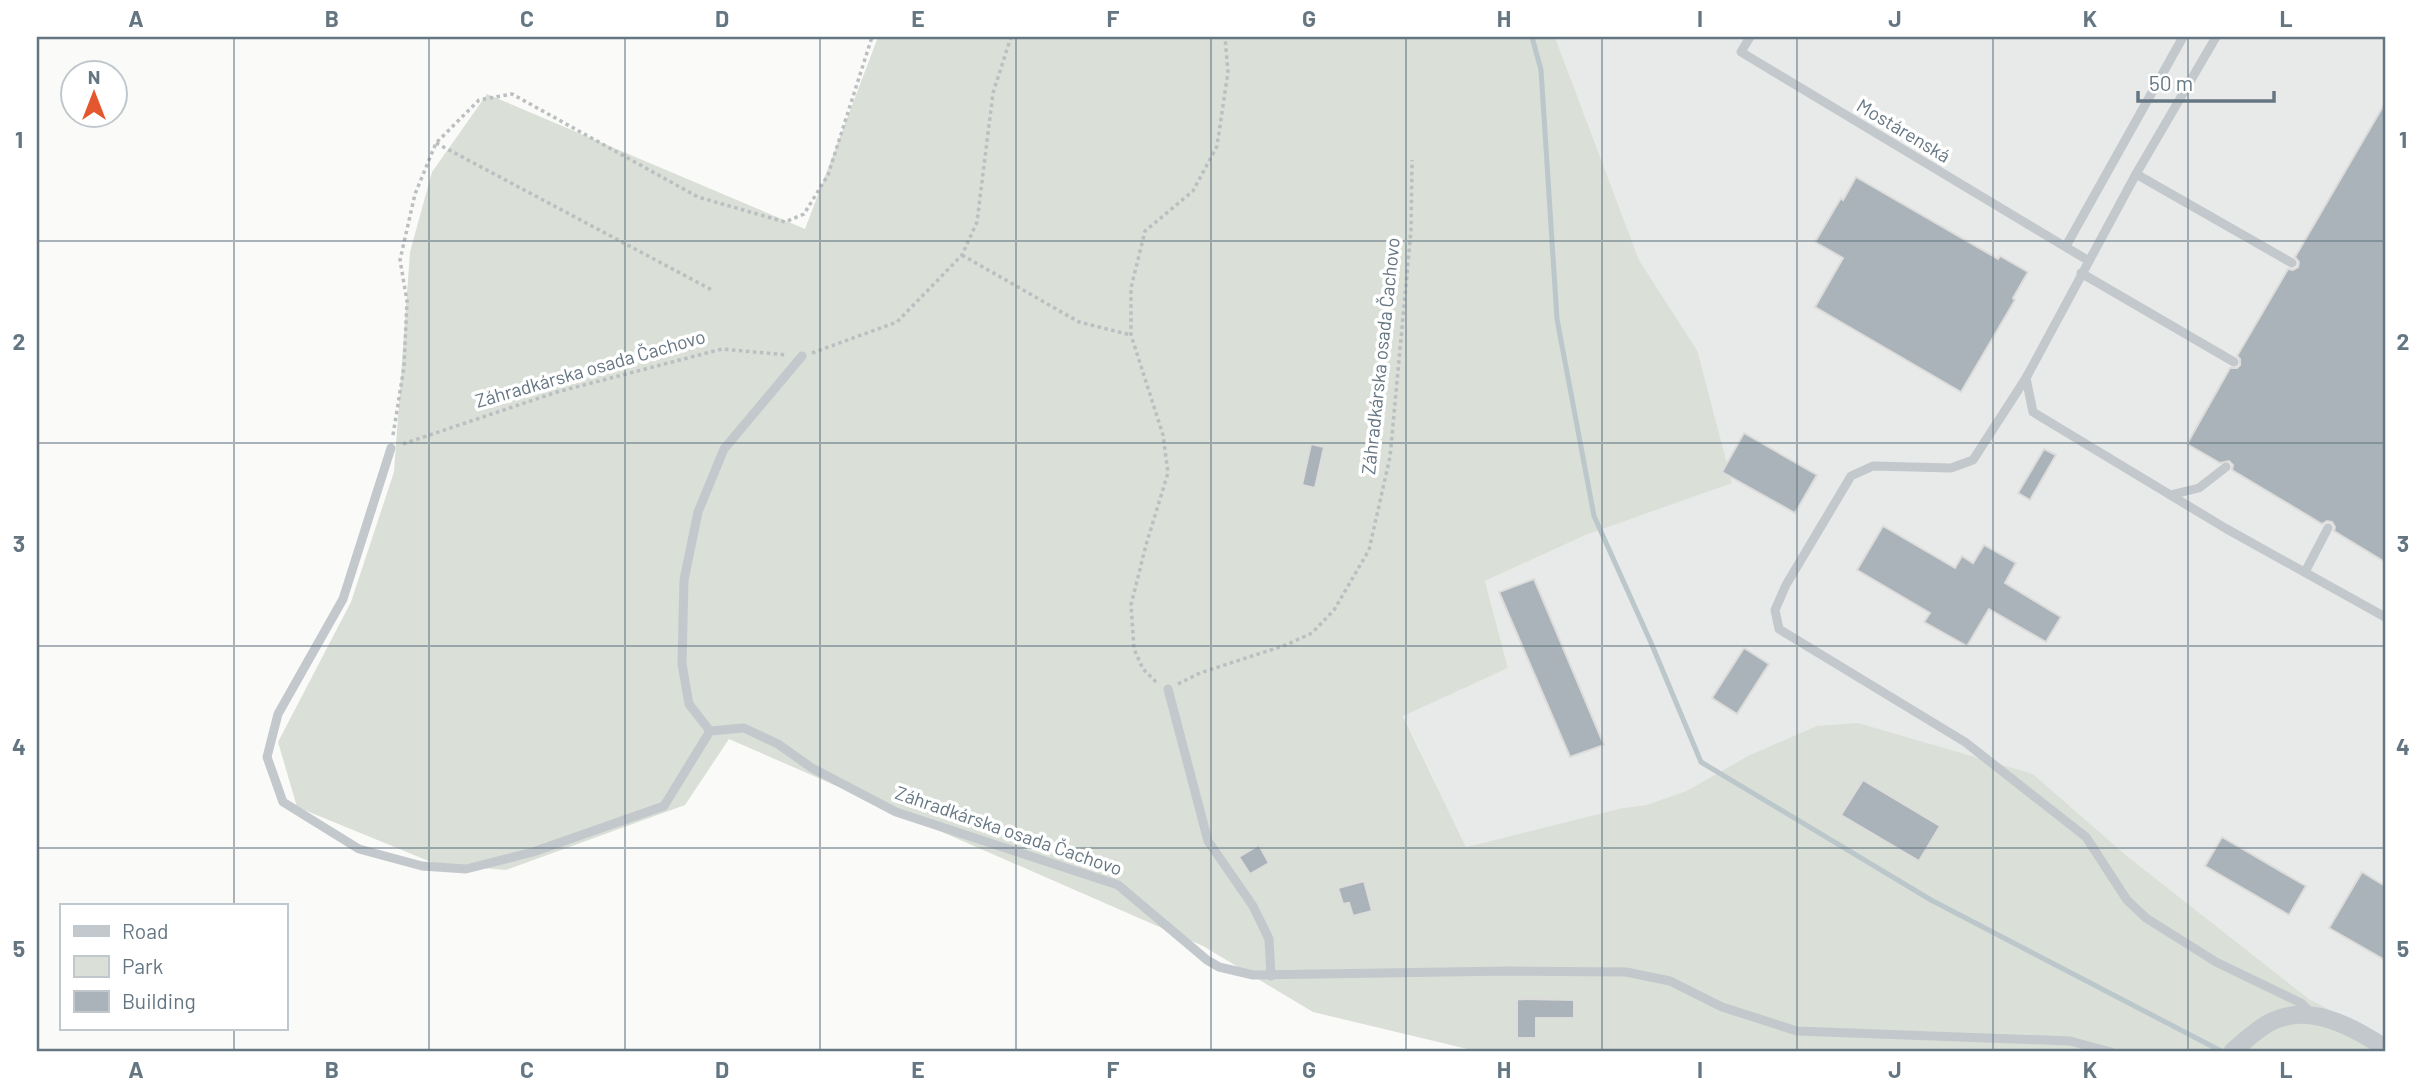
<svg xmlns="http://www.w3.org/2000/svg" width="2422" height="1089" font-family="Barlow,sans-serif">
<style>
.built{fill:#e8e9e9}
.green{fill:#dadfd7}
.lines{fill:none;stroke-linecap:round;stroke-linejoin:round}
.stream{stroke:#bbc7cb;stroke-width:5}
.building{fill:#aab3b9;stroke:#dcdcda;stroke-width:2}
.path{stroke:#bbbfc2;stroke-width:3.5;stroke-dasharray:3.5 3.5;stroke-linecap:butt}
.lane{stroke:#c3c8cc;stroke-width:9}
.street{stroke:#c3c8cc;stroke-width:18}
.grid{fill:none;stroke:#657683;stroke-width:2;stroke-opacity:0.55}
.labels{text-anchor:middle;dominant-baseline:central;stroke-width:7;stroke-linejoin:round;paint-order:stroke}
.street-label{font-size:19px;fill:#657683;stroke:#fff}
.neatline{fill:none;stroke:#657683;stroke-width:2.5}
.grid-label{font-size:23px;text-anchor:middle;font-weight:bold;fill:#657683}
</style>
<rect width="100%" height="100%" fill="#fafaf8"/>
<path class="built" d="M1555,37H2385V1038L2309,999L2127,856L2033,774L1748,756L1686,791L1646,805L1622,808L1466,847L1403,715L1508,668L1485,581L1588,534L1697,350L1639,260Z"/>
<path class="green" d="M878,37H1555L1639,260L1697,350L1732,483L1588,534L1485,581L1508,668L1403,716L1466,847L1622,808L1646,805L1686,791L1748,756L1817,726L1858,723L2033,774L2127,856L2309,999L2385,1038V1052H1480L1313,1012L1203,946L729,739L685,805L506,870L436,864L297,807L278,742L351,602L394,472L410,252L432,172L487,94L805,229Z"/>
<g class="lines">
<path class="stream" d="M1532,37L1541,70L1557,319L1594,516L1652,645L1701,762L1931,900L2223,1052"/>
</g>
<g class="building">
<path d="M2385,103V562L2334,531L2335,527L2332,522L2327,521L2322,524L2232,470L2233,465L2229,461L2220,463L2187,444L2230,368H2237L2240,365V359L2237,356L2288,269L2293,270L2298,267L2299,262L2295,257Z"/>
<path d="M1856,177L1998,259L2000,256L2028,272L2013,298L2015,300L1961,392L1815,307L1843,258L1815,242L1841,198L1843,200Z"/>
<path d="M1744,433L1817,475L1795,513L1722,472Z"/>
<path d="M1311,444L1324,447L1315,488L1302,485Z"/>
<path d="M2044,449L2056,455L2030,500L2018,493Z"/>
<path d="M1883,526L1955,568L1962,556L1973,563L1984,545L2016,563L2005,583L2061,617L2046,642L1989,609L1967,646L1924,622L1930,613L1857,570Z"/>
<path d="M1534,579L1604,745L1570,757L1499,592Z"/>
<path d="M1744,648L1769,664L1737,714L1712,698Z"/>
<path d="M1863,780L1940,826L1919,861L1841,815Z"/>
<path d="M2222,837L2306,886L2289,915L2205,866Z"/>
<path d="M1259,845L1269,863L1250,874L1239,857Z"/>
<path d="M2362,872L2385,886V960L2329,928Z"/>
<path d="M1364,881L1372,911L1353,916L1349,903L1343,904L1338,888Z"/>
<path d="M1517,999L1574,1000V1018H1536V1038H1517Z"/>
</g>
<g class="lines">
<g class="path">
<path d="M436,143L712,290"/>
<path d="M962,255L1079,322L1131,335"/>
<path d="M812,353L897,322L962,255L977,222L993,93L1011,37"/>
<path d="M393,435L404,367L407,301L400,260L415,194L436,143L479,100L512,94L698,197L785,222L804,214L828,175L872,37"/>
<path d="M403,444L557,392L722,349L787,355"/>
<path d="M1156,682L1143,669L1134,649L1131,605L1146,545L1168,473L1163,435L1131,335V288L1145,231L1193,191L1217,146L1228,72L1225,37"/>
<path d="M1178,684L1200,673L1286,645L1312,633L1334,610L1369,550L1390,457L1411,231L1412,160"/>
</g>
<g class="lane">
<path d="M1750,37L1741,52L2089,261"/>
<path d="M2216,37L2136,174L2026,378L2033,412L2225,528L2385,617"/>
<path d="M2136,174L2292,263"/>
<path d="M2066,246L2183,37"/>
<path d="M2081,273L2234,362"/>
<path d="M2026,378L1973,460L1951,468L1873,466L1851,476L1786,585L1775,610L1779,629L1965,742L2086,837L2127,900L2146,918L2216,962L2301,1003L2311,1013"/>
<path d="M391,448L343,599L278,714L267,757L283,802L359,849L422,866L466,869L533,852L664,806L710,731L744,728L778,744L812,768L896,812L1118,885L1207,960L1219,967L1253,975L1509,971L1626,972L1670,981L1722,1007L1797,1031L2070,1041L2111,1052"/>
<path d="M2170,495L2199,488L2226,467"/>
<path d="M2305,572L2328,528"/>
<path d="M1168,689L1208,841L1253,906L1269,939L1271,976"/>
<path d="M710,731L689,704L682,664L684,580L698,512L724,449L802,356"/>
</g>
<path class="street" d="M2232,1052C2243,1042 2254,1032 2267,1024C2306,1001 2352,1026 2385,1048"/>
</g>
<path class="grid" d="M234,37V905M429,37V1052M625,37V1052M820,37V1052M1016,37V1052M1211,37V1052M1406,37V1052M1602,37V1052M1797,37V1052M1993,37V1052M2188,37V1052M37,241H2385M37,443H2385M37,646H2385M37,848H2385M234,1028V1052"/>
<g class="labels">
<g class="street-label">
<text transform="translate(1904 130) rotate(31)">Mostárenská</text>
<text transform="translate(1380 356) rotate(-84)">Záhradkárska osada Čachovo</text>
<text transform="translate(590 368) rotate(-16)">Záhradkárska osada Čachovo</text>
<text transform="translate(1009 830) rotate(19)">Záhradkárska osada Čachovo</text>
</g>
</g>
<rect width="2422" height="1089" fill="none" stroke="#ffffff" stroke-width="77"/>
<rect x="60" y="904" width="228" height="126" fill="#ffffff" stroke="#c1c8cd" stroke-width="2"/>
<rect x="74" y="926" width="35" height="10" fill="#c3c8cc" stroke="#c1c8cd" stroke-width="2"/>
<text x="122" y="939" font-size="21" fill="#657683">Road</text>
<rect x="74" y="956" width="35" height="21" fill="#dadfd7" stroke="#c1c8cd" stroke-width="2"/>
<text x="122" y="974" font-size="21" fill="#657683">Park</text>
<rect x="74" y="991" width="35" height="21" fill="#aab3b9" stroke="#c1c8cd" stroke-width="2"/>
<text x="122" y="1009" font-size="21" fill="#657683">Building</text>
<g transform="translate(94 94)"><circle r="33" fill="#ffffff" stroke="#c1c8cd" stroke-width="2"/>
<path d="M0-5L12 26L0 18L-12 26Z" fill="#e4572e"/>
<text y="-10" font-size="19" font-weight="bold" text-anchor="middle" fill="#657683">N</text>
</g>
<path d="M2138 91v10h136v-10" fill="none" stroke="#657683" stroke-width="3.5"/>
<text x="2149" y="91" font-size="21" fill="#657683" stroke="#ffffff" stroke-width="5" paint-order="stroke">50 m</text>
<rect x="38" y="38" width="2346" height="1012" class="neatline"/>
<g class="grid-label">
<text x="136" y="27">A</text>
<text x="332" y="27">B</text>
<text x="527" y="27">C</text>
<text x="722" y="27">D</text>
<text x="918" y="27">E</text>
<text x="1113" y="27">F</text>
<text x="1309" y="27">G</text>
<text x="1504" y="27">H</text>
<text x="1700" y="27">I</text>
<text x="1895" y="27">J</text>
<text x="2090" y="27">K</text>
<text x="2286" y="27">L</text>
<text x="19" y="148">1</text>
<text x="2403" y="148">1</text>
<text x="19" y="350">2</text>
<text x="2403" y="350">2</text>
<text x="19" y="552">3</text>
<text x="2403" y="552">3</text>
<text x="19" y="755">4</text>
<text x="2403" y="755">4</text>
<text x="19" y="957">5</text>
<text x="2403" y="957">5</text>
<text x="136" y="1078">A</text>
<text x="332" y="1078">B</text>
<text x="527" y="1078">C</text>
<text x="722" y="1078">D</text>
<text x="918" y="1078">E</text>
<text x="1113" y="1078">F</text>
<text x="1309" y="1078">G</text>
<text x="1504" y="1078">H</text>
<text x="1700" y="1078">I</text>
<text x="1895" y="1078">J</text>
<text x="2090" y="1078">K</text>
<text x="2286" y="1078">L</text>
</g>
</svg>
